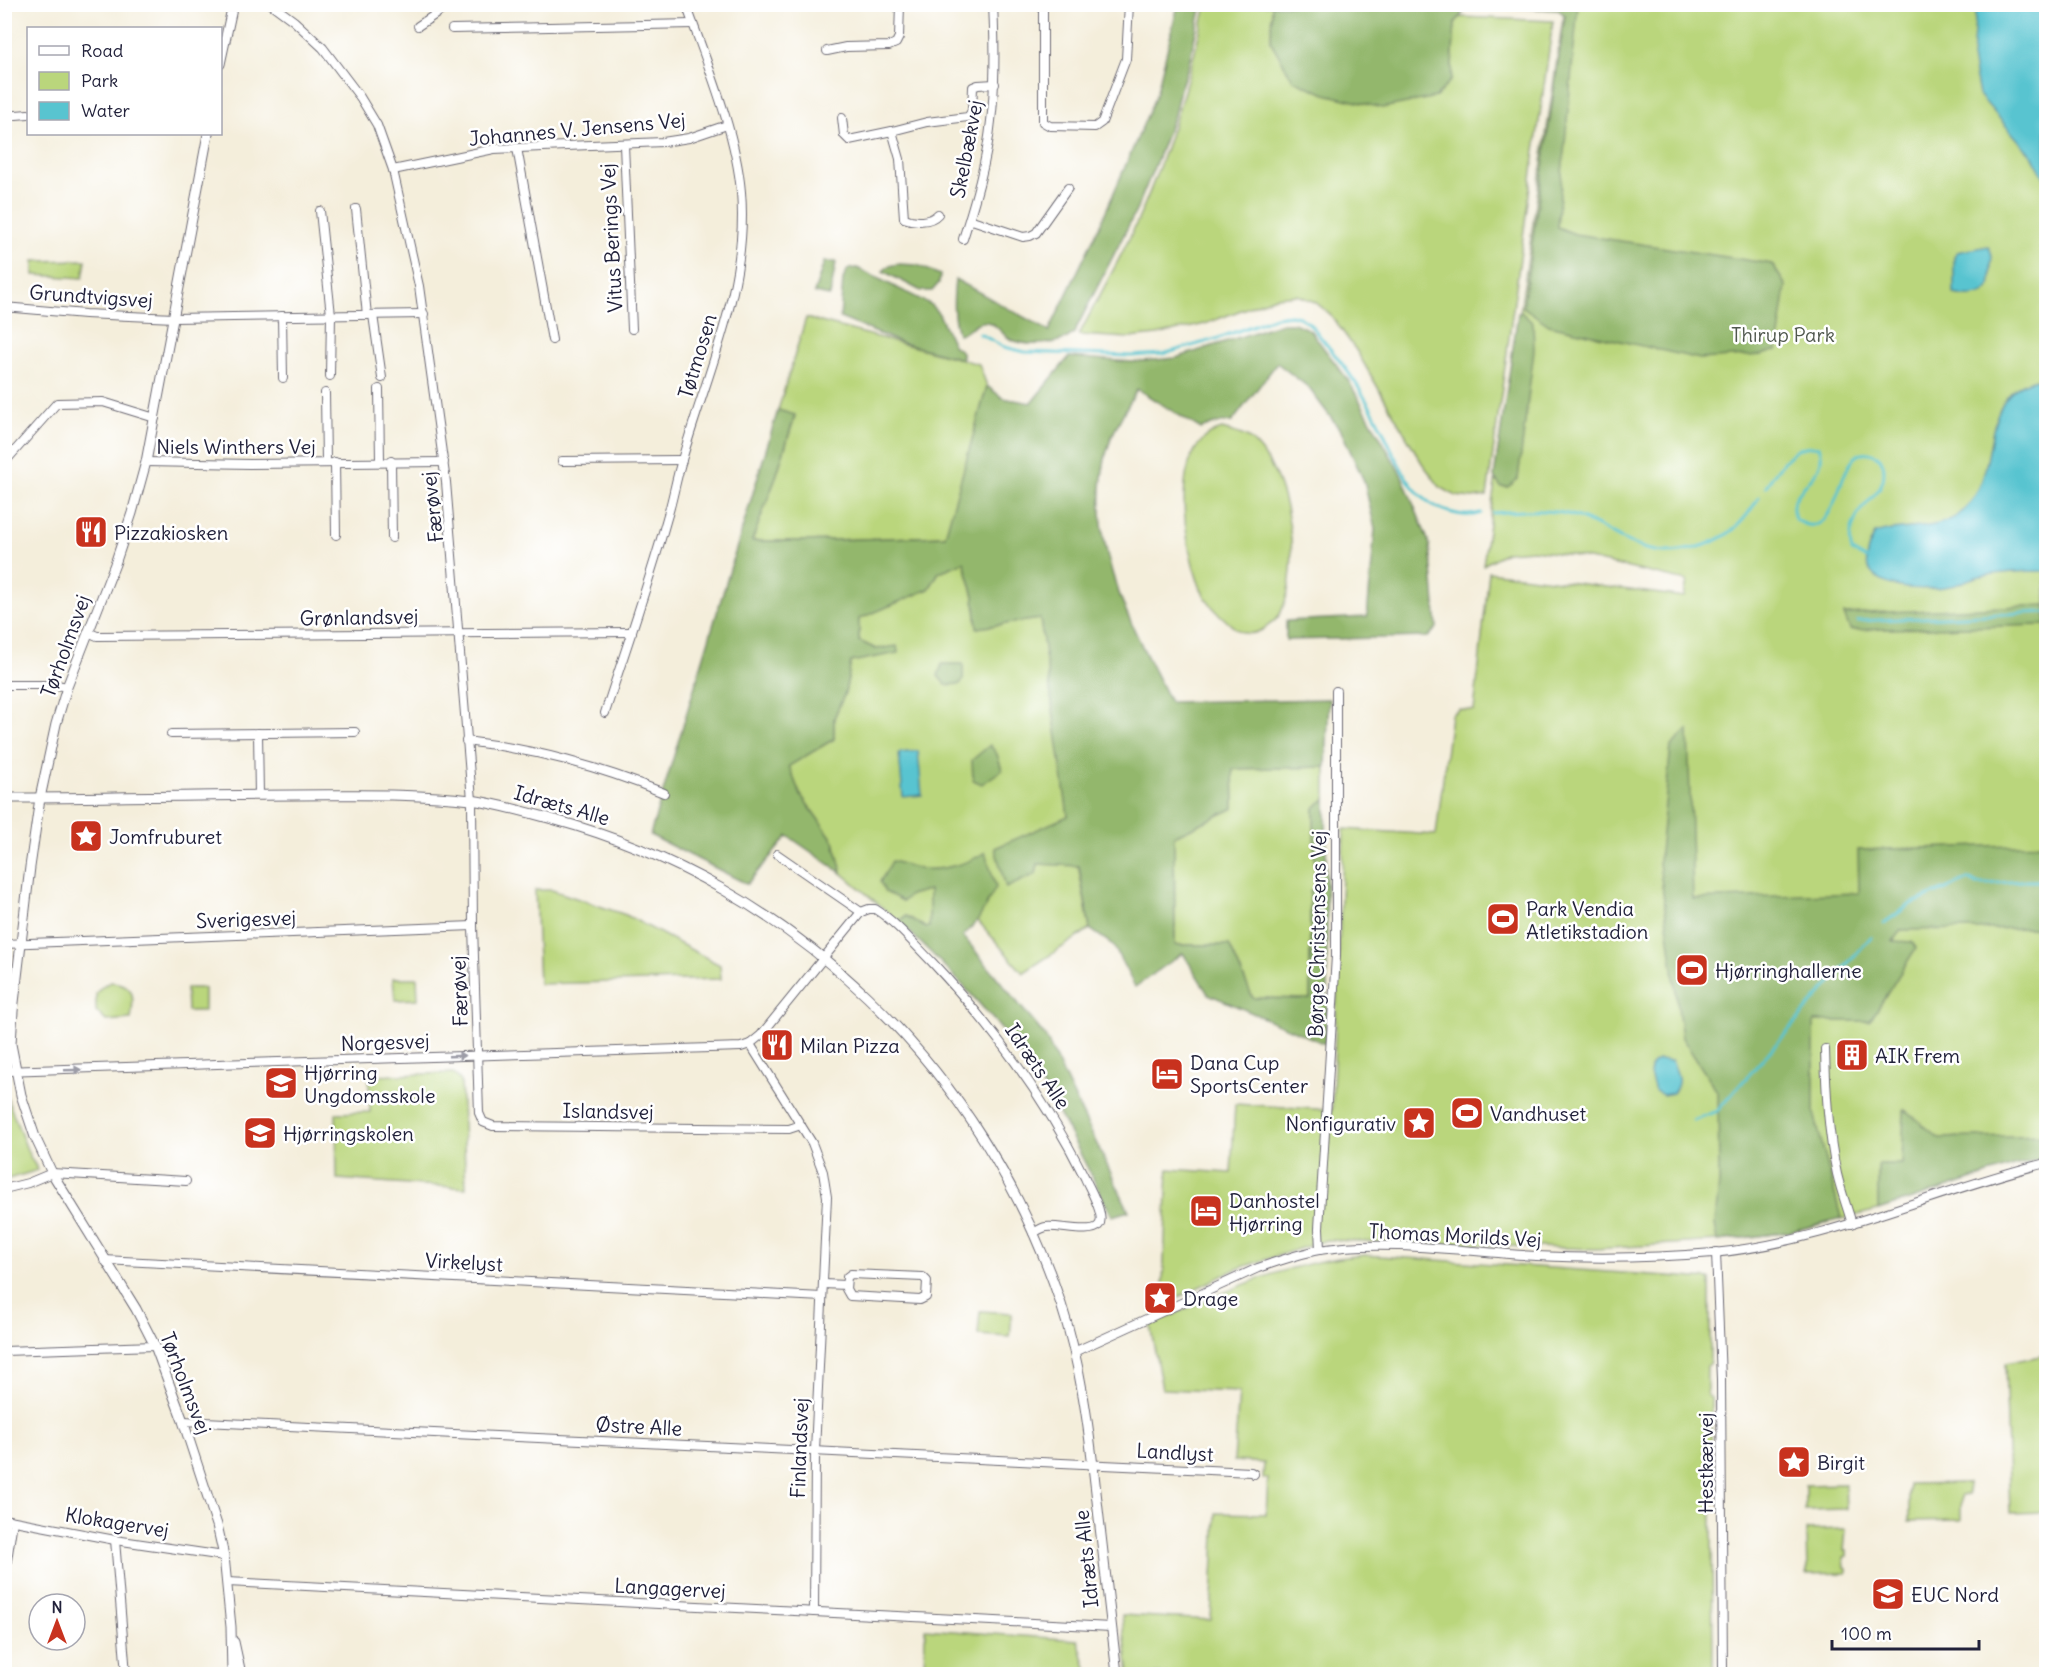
<svg xmlns="http://www.w3.org/2000/svg" width="2051" height="1679" font-family="Delius,sans-serif">
<style>
.green{fill:#bad67c;stroke:#6e7c5c;stroke-width:1.5}
.forest{fill:#93b76c;stroke:#5a6c54;stroke-width:1.5}
.water{fill:#58c4d0;stroke:#3d7386;stroke-width:1.5}
.lines{fill:none;stroke-linecap:round;stroke-linejoin:round}
.stream{stroke:#58c4d0;stroke-width:3}
.minor-casing{stroke:#6c6973;stroke-width:10}
.tertiary-casing{stroke:#6c6973;stroke-width:11}
.minor{stroke:#fff;stroke-width:8}
.tertiary{stroke:#fff;stroke-width:9}
.oneway{fill:#9c9ca7}
.labels{text-anchor:middle;dominant-baseline:central;stroke-width:5;stroke-linejoin:round;paint-order:stroke}
.street-label{font-size:20px;fill:#22223b;stroke:#fff}
.park-label{font-size:20px;fill:#50584e;stroke:#fff}
.poi-label{font-size:20px;fill:#22223b;stroke:#fff;text-anchor:start}
</style>
<rect width="100%" height="100%" fill="#fff"/>
<filter id="ink" filterUnits="userSpaceOnUse"><feTurbulence type="fractalNoise" baseFrequency=".0167" numOctaves="2"/><feDisplacementMap in="SourceGraphic" scale="12" xChannelSelector="R" yChannelSelector="G"/><feConvolveMatrix kernelMatrix="1 2 1 2 8 2 1 2 1" color-interpolation-filters="sRGB"/></filter>
<filter id="wash" filterUnits="userSpaceOnUse"><feTurbulence type="fractalNoise" baseFrequency=".008" numOctaves="4" result="noise"/><feDisplacementMap in="SourceGraphic" scale="24" xChannelSelector="R" yChannelSelector="G"/><feGaussianBlur stdDeviation="1.35" result="paint"/><feColorMatrix in="noise" values="0 0 0 0 0 0 0 0 0 0 0 0 0 0 0 0 0 1.4 0 .05"/><feComposite in="paint" operator="in"/></filter>
<g filter="url(#wash)">
<rect width="100%" height="100%" fill="#f4eedb"/>
<g class="green">
<path d="M1206,5H1272L1271,42L1451,80L1455,23L1460,17L1553,21L1487,496L1472,498L1456,496L1440,487L1422,463L1356,350L1330,314L1315,302L1297,295L1275,297L1205,324L1157,335L1129,338L1079,335C1099,295 1123,255 1141,213C1170,145 1190,76 1206,5Z"/>
<path d="M1565,5H2046V1158L2013,1166L1878,1210L1789,1232L1718,1241L1595,1249L1327,1240L1236,1269L1162,1305L1168,1169L1231,1173L1235,1104L1332,1110L1344,829L1436,835L1451,715L1459,709L1474,711L1489,572L1684,597L1687,581L1571,555L1533,550L1506,552L1483,565Z"/>
<path d="M86,260L83,278L34,275V261Z"/>
<path d="M806,318L979,364L987,386L946,536L805,541H751L775,480L795,416L778,410Z"/>
<path d="M1222,429C1231,432 1244,434 1251,440C1290,475 1303,565 1281,612C1278,620 1269,625 1262,630C1249,637 1240,633 1230,624C1218,614 1207,603 1201,589C1185,549 1165,445 1222,429Z"/>
<path d="M964,562L974,596L977,628L1040,619L1069,817L1090,929L1023,973L973,915L926,928L906,916L898,921L842,873L834,841L800,794L788,766L834,739V718L845,693L851,661L897,647L876,649L859,641L858,619L929,589L939,572Z"/>
<path d="M1326,767V798L1314,808L1315,888L1310,891V999L1253,998L1229,945H1175L1174,836L1234,808L1233,769Z"/>
<path d="M535,890H552L626,915L720,965L721,979L539,984Z"/>
<path d="M393,978H417L418,999L395,1000Z"/>
<path d="M111,982C137,984 134,999 131,1019L106,1021L96,1011V993L104,985Z"/>
<path d="M186,988H204V1011H187Z"/>
<path d="M453,1073L461,1081L466,1188L337,1179L336,1113L370,1112L369,1076Z"/>
<path d="M4,1090L29,1155L38,1170L5,1180Z"/>
<path d="M1365,1255L1710,1279V1362L1707,1366V1395L1711,1398L1713,1674H1129L1122,1615L1211,1620L1216,1513L1266,1514L1268,1479L1263,1478L1264,1463L1234,1461L1239,1392L1162,1389L1150,1325C1223,1293 1285,1261 1365,1255Z"/>
<path d="M980,1311L1012,1313L1010,1337L978,1335Z"/>
<path d="M2046,1355V1512L2010,1513L2005,1363Z"/>
<path d="M1968,1483V1495L1961,1496V1520L1909,1521V1484Z"/>
<path d="M1845,1484L1846,1509L1805,1510V1485Z"/>
<path d="M1846,1529L1844,1551H1847V1556L1844,1557L1845,1568L1847,1569V1573L1807,1574L1806,1530Z"/>
<path d="M925,1629L1078,1640L1088,1674H924Z"/>
</g>
<g class="forest">
<path d="M1178,5H1202L1188,67L1180,89L1174,115L1157,160L1137,209L1074,333C1061,346 1026,347 1010,339C1001,334 998,324 987,322C973,320 970,333 958,334C952,315 953,299 955,279L1049,331L1099,227L1156,95Z"/>
<path d="M1272,5H1578L1557,227L1575,234L1772,264L1786,286L1777,350L1762,355L1700,359L1549,325L1523,307L1565,15L1558,10L1469,5L1455,23L1451,80L1436,97L1382,108L1325,94L1293,80L1271,42Z"/>
<path d="M824,262H836L830,296L814,293Z"/>
<path d="M898,264L917,265L940,275L939,283L932,291H921L883,271L889,266Z"/>
<path d="M857,268L930,304L939,314L953,345L962,352V359L902,343L840,318L843,279L848,269Z"/>
<path d="M1521,312L1533,323L1534,350L1518,479L1508,487H1501L1494,477L1518,313Z"/>
<path d="M1282,323H1294L1310,330L1348,380L1402,476L1430,545L1437,628L1428,637L1286,640V621L1367,617L1375,529L1364,481L1341,431L1308,387L1277,363L1232,422L1217,423L1201,429L1137,389C1125,411 1110,434 1105,459C1086,547 1132,626 1170,702L1329,699L1326,767L1233,769L1234,808L1174,836L1175,945H1229L1253,998L1310,999V891L1315,888L1314,808L1326,798L1327,1008L1325,1044L1208,994L1183,953L1135,987L1113,945L1090,929L1079,866L1038,864L1036,874L1006,888L995,848L1068,816L1040,619L977,628L974,596L964,562L939,572L929,589L859,619V641L876,649L897,646L898,653L851,662L845,693L834,718V739L789,766L800,794L834,841L842,873L788,836L747,884L650,835L778,410L795,415L775,480L752,541H805L945,536L987,386L1003,398L1031,403L1069,357L1132,362L1176,358Z"/>
<path d="M2046,605V625L1850,630L1844,614Z"/>
<path d="M942,664H963V680L960,684L946,685L938,676Z"/>
<path d="M1688,730L1693,899L1859,893L1858,850L2046,844V928L1901,930L1893,941L1912,942L1916,948L1870,1021H1814V1113L1841,1218L1789,1232L1718,1241L1715,1225L1719,1182L1718,1093L1682,1038L1659,862L1671,746Z"/>
<path d="M990,745L997,754L1002,770L982,784L973,780L972,760Z"/>
<path d="M985,852L996,887L978,920L963,936L1045,1036L1129,1211L1112,1216C1088,1170 1066,1122 1038,1079C999,1020 949,969 898,921L906,916L926,928L929,927V890L910,895L903,901L885,892L880,882L892,861C901,863 911,867 920,869C940,871 969,864 985,852Z"/>
<path d="M1904,1109L1939,1138L2046,1135V1158L2013,1166L1878,1210V1164H1902Z"/>
</g>
<g class="water">
<path d="M1976,5H2046V181L2033,157L1979,95L1972,58Z"/>
<path d="M1988,246C1993,253 1992,258 1991,265C1991,271 1992,280 1990,285C1984,299 1965,297 1954,294V256L1957,252Z"/>
<path d="M2046,377V571C2025,571 2003,572 1981,576C1972,577 1964,582 1955,585C1918,594 1841,590 1875,534C1904,524 1939,533 1963,511C2007,470 1970,388 2046,377Z"/>
<path d="M918,751L922,795L903,797L899,753Z"/>
<path d="M1658,1060L1672,1061C1678,1074 1682,1082 1673,1093L1663,1095L1655,1091L1650,1074L1652,1064Z"/>
</g>
<g class="lines">
<g class="stream">
<path d="M980,334L1004,347L1025,352L1131,356L1163,354L1216,339L1276,317L1290,315L1299,317L1309,323C1325,343 1343,363 1357,385C1364,397 1372,409 1378,421C1396,456 1408,500 1449,512C1461,515 1469,517 1481,513"/>
<path d="M1766,486C1779,468 1792,441 1819,447C1830,472 1798,484 1793,505C1792,509 1794,515 1795,519C1846,554 1832,434 1875,455C1880,457 1882,460 1883,465C1889,489 1867,499 1857,516C1851,528 1848,539 1852,551L1866,559"/>
<path d="M1493,513C1520,511 1549,508 1575,516C1600,524 1621,542 1646,549C1673,557 1713,547 1734,529C1744,520 1752,509 1759,497"/>
<path d="M1858,621L2046,612"/>
<path d="M1884,923L1911,904L1969,879L1977,884H1987L2020,881H2046"/>
<path d="M1693,1120L1717,1111L1871,937"/>
</g>
</g>
</g>
<g filter="url(#ink)">
<g class="lines">
<defs>
<g id="minor">
<path d="M271,4L294,21L323,48L360,97L377,125L393,170L419,286L446,482L472,800L473,926L479,1113L483,1122L493,1126L789,1129L801,1125"/>
<path d="M1043,4V122L1050,126L1095,127L1102,122L1126,59L1129,4"/>
<path d="M418,26L451,4"/>
<path d="M452,29L693,24"/>
<path d="M827,51L846,47L889,46L896,43L899,37L900,4"/>
<path d="M4,116L28,114"/>
<path d="M842,118L844,135L849,140L892,131"/>
<path d="M624,145L632,329"/>
<path d="M517,148L552,340"/>
<path d="M393,170L494,149L663,142L689,138L727,125"/>
<path d="M356,209L367,315"/>
<path d="M320,211L331,315L330,376"/>
<path d="M938,214C930,223 914,222 904,218L900,159L892,131L927,122L968,117L972,111L973,87L978,85L995,84"/>
<path d="M969,219L1023,237L1030,236L1036,233L1068,188"/>
<path d="M963,239C975,201 987,161 991,121C996,82 995,44 993,4"/>
<path d="M4,266L6,307"/>
<path d="M4,307L85,314L174,318L424,314"/>
<path d="M373,315L382,378"/>
<path d="M282,316L283,378"/>
<path d="M379,389L380,461"/>
<path d="M325,393L326,462"/>
<path d="M391,461L392,538"/>
<path d="M562,461L682,460"/>
<path d="M146,462L250,464L444,462"/>
<path d="M335,462L336,535"/>
<path d="M4,463L57,403L103,402L155,418"/>
<path d="M88,632L97,636L632,632"/>
<path d="M4,685H57L67,687"/>
<path d="M605,713C626,648 649,583 667,518C673,499 676,479 682,460C707,372 749,285 741,192C736,132 706,61 686,4"/>
<path d="M258,733L259,795"/>
<path d="M171,734L355,732"/>
<path d="M466,741C537,750 598,766 664,793"/>
<path d="M777,854L861,912"/>
<path d="M4,944L473,926"/>
<path d="M750,1044L812,1143L823,1172L827,1197L815,1451L814,1612"/>
<path d="M1825,1049C1826,1091 1828,1133 1837,1174C1841,1191 1847,1207 1852,1224"/>
<path d="M4,1071L741,1047L750,1044L761,1035L861,912L869,909H875C896,922 914,944 932,962C994,1028 1045,1097 1085,1178C1089,1188 1106,1216 1099,1225C1092,1235 1058,1225 1046,1227C1041,1228 1037,1231 1033,1233"/>
<path d="M4,1189L28,1183L52,1173L186,1181"/>
<path d="M1320,1250L1319,1228L1336,956V691"/>
<path d="M1716,1252L1721,1379L1723,1674"/>
<path d="M104,1260L822,1297"/>
<path d="M851,1274L923,1277L927,1281L926,1297L920,1300L850,1296L846,1289L847,1277Z"/>
<path d="M823,1284L846,1285"/>
<path d="M4,1351L155,1346"/>
<path d="M1074,1352L1258,1268C1278,1261 1298,1254 1319,1250C1385,1239 1469,1252 1536,1256C1596,1259 1654,1258 1713,1253C1829,1242 1935,1190 2046,1163"/>
<path d="M183,1421L1251,1472L1254,1474"/>
<path d="M4,1519L115,1540L224,1556"/>
<path d="M115,1540L126,1674"/>
<path d="M4,1580L13,1521"/>
<path d="M227,1582L1111,1627"/>
</g>
<g id="tertiary">
<path d="M220,64L233,4"/>
<path d="M208,134L146,462L132,513L115,564L67,687L56,724L40,798L30,867L13,1011L11,1044L21,1095L35,1137L52,1173L136,1309L155,1346L183,1421L217,1525L224,1556L231,1627L232,1674"/>
<path d="M4,798C102,798 199,795 296,795C354,795 413,793 471,800C498,804 526,812 552,819C793,884 983,1068 1061,1304C1081,1365 1089,1429 1096,1492C1103,1553 1110,1614 1117,1674"/>
<path d="M234,1642L241,1674"/>
</g>
</defs>
<use href="#minor" class="minor-casing"/>
<use href="#tertiary" class="tertiary-casing"/>
<use href="#minor" class="minor"/>
<use href="#tertiary" class="tertiary"/>
</g>
<defs><path id="oneway-solid" d="M-6-.8H1V-3.2L6.5 0L1 3.2V.8H-6Z" transform="scale(1.5)"/></defs>
<g class="oneway">
<use href="#oneway-solid" transform="translate(457 1056) rotate(-2)"/>
<use href="#oneway-solid" transform="translate(73 1070) rotate(-2)"/>
</g>
</g>
<defs>
<symbol id="restaurant-square" viewBox="-11 -11 22 22"><rect x="-9" y="-9" width="18" height="18" rx="4" fill="#c8321e" stroke="#fff"/><path d="M-5-6h1v4h1v-4h1v4h1v-4h1v5L-1.5 .5V6h-2V.5L-5-1ZM5-6V6H3V1.5H1.5Q1.5-4 5-6Z" fill="#fff"/></symbol>
<symbol id="sight-square" viewBox="-11 -11 22 22"><rect x="-9" y="-9" width="18" height="18" rx="4" fill="#c8321e" stroke="#fff"/><path d="M0-6L1.8-2.2L6-1.7L2.9 1.2L3.7 5.4L0 3.3L-3.7 5.4L-2.9 1.2L-6-1.7L-1.8-2.2Z" fill="#fff"/></symbol>
<symbol id="stadium-square" viewBox="-11 -11 22 22"><rect x="-9" y="-9" width="18" height="18" rx="4" fill="#c8321e" stroke="#fff"/><path d="M0-5a6.5 5 0 1 0 0 10a6.5 5 0 1 0 0-10ZM-3.5-1.8h7v3.6h-7Z" fill="#fff"/></symbol>
<symbol id="building-square" viewBox="-11 -11 22 22"><rect x="-9" y="-9" width="18" height="18" rx="4" fill="#c8321e" stroke="#fff"/><path d="M-4-6H4V6H1V3H-1V6H-4ZM-2.5-4.3h1.7v1.8h-1.7ZM.8-4.3h1.7v1.8H.8ZM-2.5-1h1.7V.8h-1.7ZM.8-1h1.7V.8H.8Z" fill="#fff"/></symbol>
<symbol id="hotel-square" viewBox="-11 -11 22 22"><rect x="-9" y="-9" width="18" height="18" rx="4" fill="#c8321e" stroke="#fff"/><path d="M-6-4.5h1.5V1H6V5H4.5V3h-9V5H-6ZM-4 0a1.8 1.8 0 1 1 3.6 0ZM.5 0V-2.5h3Q6-2.5 6 0Z" fill="#fff"/></symbol>
<symbol id="school-square" viewBox="-11 -11 22 22"><rect x="-9" y="-9" width="18" height="18" rx="4" fill="#c8321e" stroke="#fff"/><path d="M0-5L7-2L0 1L-7-2ZM-4 1L0 2.5L4 1V4Q0 6-4 4Z" fill="#fff"/></symbol>
</defs>
<g fill-rule="evenodd">
<use href="#restaurant-square" x="72" y="513" width="38" height="38"/>
<use href="#sight-square" x="67" y="817" width="38" height="38"/>
<use href="#stadium-square" x="1484" y="900" width="38" height="38"/>
<use href="#stadium-square" x="1673" y="951" width="38" height="38"/>
<use href="#restaurant-square" x="758" y="1026" width="38" height="38"/>
<use href="#building-square" x="1833" y="1036" width="38" height="38"/>
<use href="#hotel-square" x="1148" y="1055" width="38" height="38"/>
<use href="#school-square" x="262" y="1064" width="38" height="38"/>
<use href="#stadium-square" x="1448" y="1094" width="38" height="38"/>
<use href="#sight-square" x="1400" y="1104" width="38" height="38"/>
<use href="#school-square" x="241" y="1114" width="38" height="38"/>
<use href="#hotel-square" x="1187" y="1192" width="38" height="38"/>
<use href="#sight-square" x="1141" y="1279" width="38" height="38"/>
<use href="#sight-square" x="1775" y="1443" width="38" height="38"/>
<use href="#school-square" x="1869" y="1575" width="38" height="38"/>
</g>
<g class="labels">
<g class="street-label">
<text transform="translate(577 129) rotate(-5)">Johannes V. Jensens Vej</text>
<text transform="translate(966 149) rotate(-79)">Skelbækvej</text>
<text transform="translate(611 238) rotate(-93)">Vitus Berings Vej</text>
<text transform="translate(91 296) rotate(4)">Grundtvigsvej</text>
<text transform="translate(697 356) rotate(-73)">Tøtmosen</text>
<text x="236" y="446">Niels Winthers Vej</text>
<text transform="translate(432 507) rotate(-96)">Færøvej</text>
<text transform="translate(359 617) rotate(-1)">Grønlandsvej</text>
<text transform="translate(65 646) rotate(-70)">Tørholmsvej</text>
<text transform="translate(562 805) rotate(16)">Idræts Alle</text>
<text transform="translate(246 919) rotate(-2)">Sverigesvej</text>
<text transform="translate(1317 934) rotate(-89)">Børge Christensens Vej</text>
<text transform="translate(459 991) rotate(-92)">Færøvej</text>
<text transform="translate(385 1042) rotate(-2)">Norgesvej</text>
<text transform="translate(1038 1066) rotate(56)">Idræts Alle</text>
<text transform="translate(608 1111) rotate(1)">Islandsvej</text>
<text transform="translate(1455 1235) rotate(3)">Thomas Morilds Vej</text>
<text transform="translate(464 1262) rotate(3)">Virkelyst</text>
<text transform="translate(186 1383) rotate(69)">Tørholmsvej</text>
<text transform="translate(639 1426) rotate(3)">Østre Alle</text>
<text transform="translate(799 1448) rotate(-88)">Finlandsvej</text>
<text transform="translate(1175 1452) rotate(3)">Landlyst</text>
<text transform="translate(1705 1463) rotate(-90)">Hestkærvej</text>
<text transform="translate(117 1522) rotate(9)">Klokagervej</text>
<text transform="translate(1086 1559) rotate(-96)">Idræts Alle</text>
<text transform="translate(670 1588) rotate(3)">Langagervej</text>
</g>
<g class="park-label">
<text x="1783" y="334">Thirup Park</text>
</g>
<g class="poi-label">
<text x="114" y="532">Pizzakiosken</text>
<text x="109" y="836">Jomfruburet</text>
<text x="1526" y="908">Park Vendia<tspan x="1526" dy="23">Atletikstadion</tspan></text>
<text x="1715" y="970">Hjørringhallerne</text>
<text x="800" y="1045">Milan Pizza</text>
<text x="1875" y="1055">AIK Frem</text>
<text x="1190" y="1062">Dana Cup<tspan x="1190" dy="23">SportsCenter</tspan></text>
<text x="304" y="1072">Hjørring<tspan x="304" dy="23">Ungdomsskole</tspan></text>
<text x="1490" y="1113">Vandhuset</text>
<text x="1396" y="1123" text-anchor="end">Nonfigurativ</text>
<text x="283" y="1133">Hjørringskolen</text>
<text x="1229" y="1200">Danhostel<tspan x="1229" dy="23">Hjørring</tspan></text>
<text x="1183" y="1298">Drage</text>
<text x="1817" y="1462">Birgit</text>
<text x="1911" y="1594">EUC Nord</text>
</g>
</g>
<rect width="2051" height="1679" fill="none" stroke="#fff" stroke-width="24"/>
<rect x="27" y="27" width="195" height="108" fill="#ffffff" stroke="#a7a7b1" stroke-width="1.5"/>
<rect x="39" y="46" width="30" height="9" fill="#ffffff" stroke="#a7a7b1" stroke-width="1.5"/>
<text x="81" y="57" font-size="18" fill="#22223b">Road</text>
<rect x="39" y="72" width="30" height="18" fill="#bad67c" stroke="#a7a7b1" stroke-width="1.5"/>
<text x="81" y="87" font-size="18" fill="#22223b">Park</text>
<rect x="39" y="102" width="30" height="18" fill="#58c4d0" stroke="#a7a7b1" stroke-width="1.5"/>
<text x="81" y="117" font-size="18" fill="#22223b">Water</text>
<g transform="translate(57 1622)"><circle r="28" fill="#ffffff" stroke="#a7a7b1" stroke-width="1.5"/>
<path d="M0-4.5L10 22L0 15L-10 22Z" fill="#c8321e"/>
<text y="-9" font-size="16" font-weight="bold" text-anchor="middle" fill="#22223b">N</text>
</g>
<path d="M1832 1640v9h147v-9" fill="none" stroke="#22223b" stroke-width="3"/>
<text x="1841" y="1640" font-size="18" fill="#22223b" stroke="#ffffff" stroke-width="4.5" paint-order="stroke">100 m</text>
</svg>
